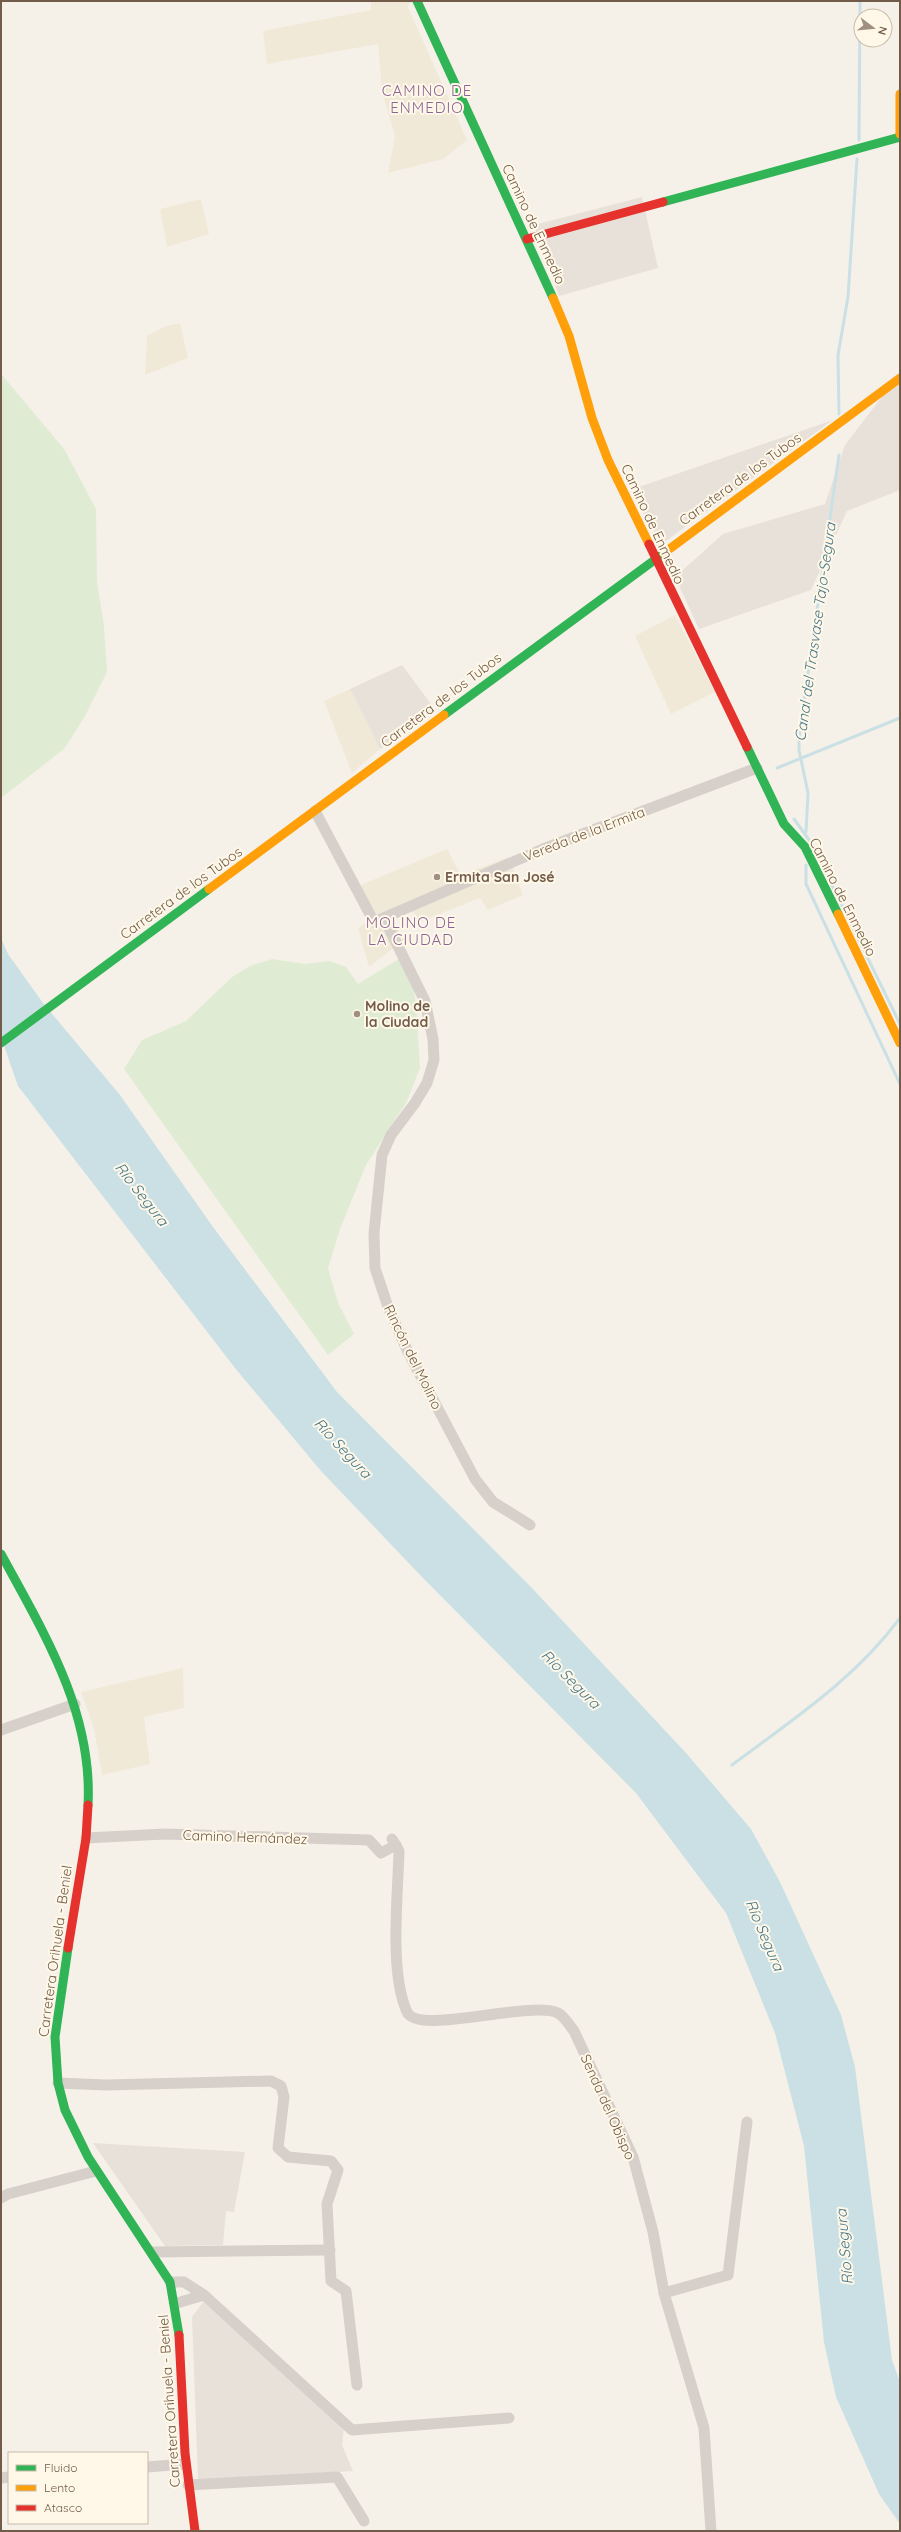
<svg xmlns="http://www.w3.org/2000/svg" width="901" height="2532" font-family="Quicksand,sans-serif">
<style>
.residential{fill:#f1e9d8}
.industrial{fill:#e8e1d9}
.green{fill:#dfecd3}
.water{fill:#cae0e5}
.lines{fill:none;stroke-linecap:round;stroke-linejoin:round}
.stream{stroke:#cae0e5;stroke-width:3}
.street{stroke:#d7d0ca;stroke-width:11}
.fast{stroke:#30b455;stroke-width:9}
.slow{stroke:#ff9f0a;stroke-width:9}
.jam{stroke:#e5322d;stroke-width:9}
.poi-dot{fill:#a09081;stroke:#fff8e8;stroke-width:1.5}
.labels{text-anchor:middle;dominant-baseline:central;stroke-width:4;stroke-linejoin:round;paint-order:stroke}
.street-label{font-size:14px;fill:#725c49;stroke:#fff8e8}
.poi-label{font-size:14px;font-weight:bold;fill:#725c49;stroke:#fff8e8;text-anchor:start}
.neighbourhood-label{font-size:15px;letter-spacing:1px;fill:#8b6596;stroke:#fff8e8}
.water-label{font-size:15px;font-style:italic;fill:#47798c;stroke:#fff8e8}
</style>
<rect width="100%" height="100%" fill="#f5f1e8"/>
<g class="residential">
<path d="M371,1H413L407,5L467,140L443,159L388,173L395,136L382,92L378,44L267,64L263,31L371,10Z"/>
<path d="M201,199L209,234L167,247L160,209Z"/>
<path d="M180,323L188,358L145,375L147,336L166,326Z"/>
<path d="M675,615L715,692L671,714L635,636Z"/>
<path d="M350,689L380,749L352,773L324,701Z"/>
<path d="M447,849L461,875L509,857L523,895L488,910L480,898L419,922L412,909L392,919L404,940L369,967L358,928L375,917L361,885Z"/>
<path d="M183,1668L184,1708L144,1717L150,1764L102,1775L94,1728L81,1692Z"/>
</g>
<g class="industrial">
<path d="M642,197L658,268L559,296L534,225Z"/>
<path d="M900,373V490L847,511L811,590L699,629L675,577L723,534L825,504L845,445Z"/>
<path d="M833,420L663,543L647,522L633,489Z"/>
<path d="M402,665L436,711L380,749L350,689Z"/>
<path d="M93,2143L245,2152L234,2212L226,2211L223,2245L165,2246Z"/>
<path d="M203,2302L344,2426L342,2445L353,2471L198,2480L192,2317Z"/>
</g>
<g class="green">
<path d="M2,375L64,449L96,509L97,582L104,626L107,672L84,718L64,749L1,798Z"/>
<path d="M402,957L412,982L416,1003L420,1068L406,1103L366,1165L340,1229L328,1268L338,1303L354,1334L328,1355L124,1069L142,1040L186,1021L232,977L250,966L272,959L305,964L330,961L346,967L358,984Z"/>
</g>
<path class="water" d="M1,938L8,954L43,1003L120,1095L213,1227L337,1392L531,1587L686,1753L751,1829L780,1882L841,2015L855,2067L892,2360L900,2382V2524L879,2494L836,2397L824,2342L804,2146L775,2033L726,1913L636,1793L423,1578L321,1471L235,1368L18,1086L1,1037Z"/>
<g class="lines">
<g class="stream">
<path d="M859,140L860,1"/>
<path d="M839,414L838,355L848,297L857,159"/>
<path d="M777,768L900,718"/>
<path d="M794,819L812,844L900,1024"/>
<path d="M806,832L808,793L799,750V737L839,455"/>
<path d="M806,865V884L900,1084"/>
<path d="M732,1765C792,1720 855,1679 900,1618"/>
</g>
<g class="street">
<path d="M315,811L374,922L543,849L757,768"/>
<path d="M384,918L425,1001L433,1039L434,1060L427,1083L415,1103L391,1135L382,1155L374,1233L375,1268L388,1307L408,1352L475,1479L493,1502L530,1525"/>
<path d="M1,1730L75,1704"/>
<path d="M86,1838L165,1834L369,1840L381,1853L396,1845"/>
<path d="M392,1839L399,1851C398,1895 389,1972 407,2012C418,2036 529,2000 558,2013C564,2016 570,2026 574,2031L633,2157L653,2232L664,2293L704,2428L711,2531"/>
<path d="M58,2083L106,2085L271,2081L281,2086L284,2097L278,2148L288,2157L331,2161L338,2170L327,2204L331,2281L346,2291L357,2385"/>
<path d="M1,2198L8,2194L96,2171"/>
<path d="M152,2252L330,2250"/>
<path d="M170,2282H184L204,2295L352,2430L509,2418"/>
<path d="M664,2293L728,2275L747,2122"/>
<path d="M177,2303L204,2295"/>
<path d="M147,2467L185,2464"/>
<path d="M1,2478L9,2477"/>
<path d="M188,2485L337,2477L364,2521"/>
</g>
<g class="fast">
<path d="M417,1L553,298"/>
<path d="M663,202L900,137"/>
<path d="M444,715L664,553"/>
<path d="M747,747L784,824L805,847L838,914"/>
<path d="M1,1043L209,889"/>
<path d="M1,1554C44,1633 93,1712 88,1805"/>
<path d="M68,1948L55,2037L58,2083L65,2110L88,2157L170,2282L179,2335"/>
</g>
<g class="slow">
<path d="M900,94V134"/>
<path d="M553,298L569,336L592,418L608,460L649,544"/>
<path d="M664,553L900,378"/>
<path d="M209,889L444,715"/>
<path d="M838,914L900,1043"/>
</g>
<g class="jam">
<path d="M527,239L663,202"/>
<path d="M649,544L747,747"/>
<path d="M68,1948L86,1838L88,1805"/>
<path d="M179,2335L185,2453L195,2531"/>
</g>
</g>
<g class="poi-dot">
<circle cx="437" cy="877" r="4"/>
<circle cx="357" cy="1014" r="4"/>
</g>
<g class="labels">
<g class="street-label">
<text transform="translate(534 224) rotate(65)">Camino de Enmedio</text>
<text transform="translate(740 479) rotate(-36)">Carretera de los Tubos</text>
<text transform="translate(653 524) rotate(65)">Camino de Enmedio</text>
<text transform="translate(441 700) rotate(-37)">Carretera de los Tubos</text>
<text transform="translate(584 834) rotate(-21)">Vereda de la Ermita</text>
<text transform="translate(181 893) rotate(-36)">Carretera de los Tubos</text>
<text transform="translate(843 897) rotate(63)">Camino de Enmedio</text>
<text transform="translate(413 1357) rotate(64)">Rincón del Molino</text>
<text transform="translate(245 1837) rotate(2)">Camino Hernández</text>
<text transform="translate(55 1951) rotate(-82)">Carretera Orihuela - Beniel</text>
<text transform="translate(608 2107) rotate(66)">Senda del Obispo</text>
<text transform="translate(169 2401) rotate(-94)">Carretera Orihuela - Beniel</text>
</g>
<g class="poi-label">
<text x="445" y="877">Ermita San José</text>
<text x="365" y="1006">Molino de<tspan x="365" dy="16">la Ciudad</tspan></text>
</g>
<g class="neighbourhood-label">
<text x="427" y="90">CAMINO DE<tspan x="427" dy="17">ENMEDIO</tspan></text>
<text x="411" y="922">MOLINO DE<tspan x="411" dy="17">LA CIUDAD</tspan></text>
</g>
<g class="water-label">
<text transform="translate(815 632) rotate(-82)">Canal del Trasvase Tajo-Segura</text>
<text transform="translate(142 1194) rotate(52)">Río Segura</text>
<text transform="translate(343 1448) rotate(47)">Río Segura</text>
<text transform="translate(571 1679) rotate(45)">Río Segura</text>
<text transform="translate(765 1935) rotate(67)">Río Segura</text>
<text transform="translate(844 2247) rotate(-95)">Río Segura</text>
</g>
</g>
<rect width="901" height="2532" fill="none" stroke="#725c49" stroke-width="4"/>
<rect x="8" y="2452" width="140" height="72" fill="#fff8e8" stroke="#c7baa8"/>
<rect x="16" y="2465" width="20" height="6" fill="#30b455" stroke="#c7baa8"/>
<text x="44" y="2472" font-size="12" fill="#725c49">Fluido</text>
<rect x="16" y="2485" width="20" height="6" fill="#ff9f0a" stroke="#c7baa8"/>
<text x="44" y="2492" font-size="12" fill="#725c49">Lento</text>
<rect x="16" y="2505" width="20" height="6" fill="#e5322d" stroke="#c7baa8"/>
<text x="44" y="2512" font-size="12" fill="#725c49">Atasco</text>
<g transform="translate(873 28) rotate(106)"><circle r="19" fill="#fff8e8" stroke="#c7baa8"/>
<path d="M0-3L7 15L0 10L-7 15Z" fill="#a09081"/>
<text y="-6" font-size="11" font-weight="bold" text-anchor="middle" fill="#725c49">N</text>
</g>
</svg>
